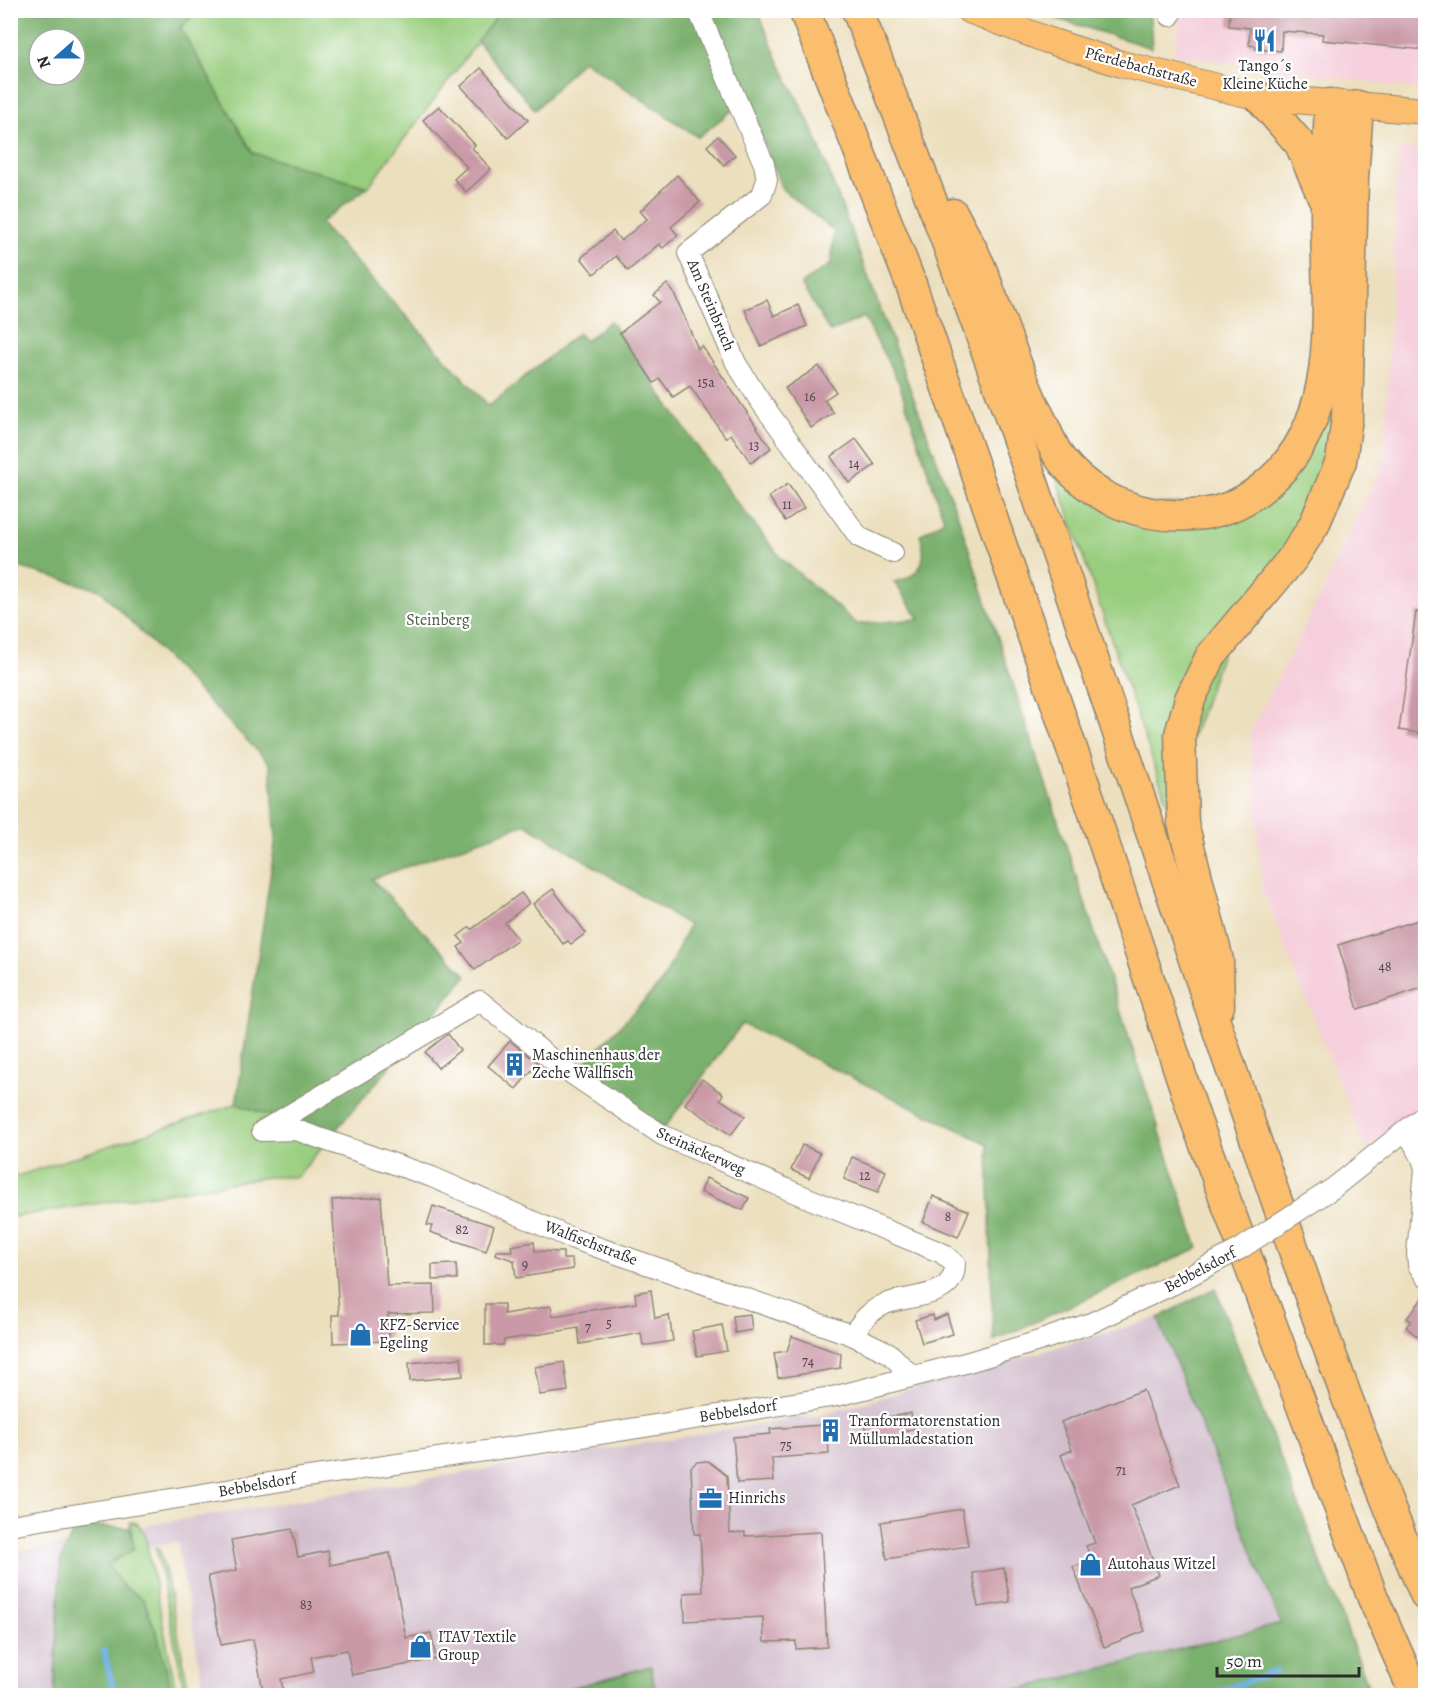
<svg xmlns="http://www.w3.org/2000/svg" width="1436" height="1706" font-family="Alegreya,serif">
<style>
.built{fill:#f5cfdb}
.industrial{fill:#d1bdcc}
.green{fill:#98cd7e;stroke:#627c54;stroke-width:1.5}
.forest{fill:#7ab06d;stroke:#526e4c;stroke-width:1.5;fill-rule:evenodd}
.lines{fill:none;stroke-linecap:round;stroke-linejoin:round}
.stream{stroke:#72b3e6;stroke-width:6}
.building{fill:#ca99a7}
.minor-casing{stroke:#8c8574;stroke-width:22}
.major-casing{stroke:#8c8574;stroke-width:28}
.highway-casing{stroke:#8c8574;stroke-width:33}
.minor{stroke:#fff;stroke-width:20}
.major{stroke:#fbbd6e;stroke-width:26}
.highway{stroke:#fbbd6e;stroke-width:30}
.minor-bridge-casing{stroke:#8c8574;stroke-width:22;stroke-linecap:butt}
.minor-bridge{stroke:#fff;stroke-width:20}
.labels{text-anchor:middle;dominant-baseline:central;stroke-width:4.5;stroke-linejoin:round;paint-order:stroke}
.number-label{font-size:14px;fill:#53464a}
.poi-label{font-size:16px;fill:#2b2b2b;stroke:#fff;text-anchor:start}
.street-label{font-size:16px;fill:#2b2b2b;stroke:#fff}
.park-label{font-size:16px;fill:#4c5c44;stroke:#fff}
</style>
<rect width="100%" height="100%" fill="#fff"/>
<filter id="ink" filterUnits="userSpaceOnUse"><feTurbulence type="fractalNoise" baseFrequency=".0167" numOctaves="2"/><feDisplacementMap in="SourceGraphic" scale="12" xChannelSelector="R" yChannelSelector="G"/><feConvolveMatrix kernelMatrix="1 2 1 2 8 2 1 2 1" color-interpolation-filters="sRGB"/></filter>
<filter id="wash" filterUnits="userSpaceOnUse"><feTurbulence type="fractalNoise" baseFrequency=".008" numOctaves="4" result="noise"/><feDisplacementMap in="SourceGraphic" scale="24" xChannelSelector="R" yChannelSelector="G"/><feGaussianBlur stdDeviation="1.35" result="paint"/><feColorMatrix in="noise" values="0 0 0 0 0 0 0 0 0 0 0 0 0 0 0 0 0 1.4 0 .05"/><feComposite in="paint" operator="in"/></filter>
<g filter="url(#wash)">
<rect width="100%" height="100%" fill="#ecdfbe"/>
<g class="built">
<path d="M1182,11H1425V90L1176,55L1174,51Z"/>
<path d="M1425,148V1100L1366,1150L1262,889L1250,732L1317,602L1384,460L1398,150Z"/>
</g>
<path class="industrial" d="M1158,1318L1281,1624L995,1695H656L650,1666L546,1695H205L177,1542L61,1561L55,1695L11,1696V1552L68,1544L75,1525L130,1528L796,1418L814,1417Z"/>
<g class="green">
<path d="M198,11H501L368,187L253,154L180,28Z"/>
<path d="M1330,371L1341,419L1307,524L1237,611L1168,806L1053,468L1108,505L1254,501Z"/>
<path d="M236,1104L331,1136L297,1177H268L11,1217V1178Z"/>
<path d="M130,1522L137,1523L145,1534L177,1695H173L157,1634L143,1599L123,1586L107,1565L134,1549Z"/>
<path d="M156,1548H159L166,1574L190,1695H185Z"/>
</g>
<g class="forest">
<path d="M10,11H198L180,28L253,153L368,187L320,223L489,406L578,333L586,341L610,321L728,491L781,558L857,624L920,619L894,582C920,577 929,560 920,535L944,520L899,383L864,317L830,332L801,284L831,264L834,231L782,189L747,99L698,137L583,60L535,110L477,41L501,11H758L778,60L813,130L958,516L1198,1248L993,1341L988,1144L742,1024L664,1128L577,1071L662,982L689,925L526,824L372,879L467,976L331,1136L236,1104L276,837L270,764L100,590L11,565ZM39,39H75V75H39Z"/>
<path d="M1032,11H1128L1150,16L1152,48Z"/>
<path d="M1215,1288L1372,1695H995L1281,1624L1158,1318Z"/>
<path d="M75,1525L130,1528L134,1549L107,1565L123,1586L143,1599L157,1634L173,1695H54L61,1561Z"/>
<path d="M651,1666L656,1695H546Z"/>
</g>
<g class="lines">
<g class="stream">
<path d="M104,1651L115,1696"/>
<path d="M1206,1696L1277,1671"/>
</g>
</g>
<g id="blocks">
<g class="building">
<path d="M1230,10H1288L1325,13V10H1425V50L1322,40L1323,34L1282,31L1281,51L1256,49V46L1249,45L1250,28L1229,26Z"/>
<path d="M481,68L528,120L508,138L461,86Z"/>
<path d="M439,106L475,145L472,148L491,169L466,192L454,179L467,167L423,120Z"/>
<path d="M718,136L735,155L724,165L707,146Z"/>
<path d="M677,175L700,202L671,227L678,235L663,248L659,244L628,271L616,256L594,274L581,258L613,231L621,241L647,219L640,211Z"/>
<path d="M667,284L674,293L698,349L702,346L771,448L751,463L731,434L726,438L690,386L673,397L660,379L654,383L620,333L660,302L654,295Z"/>
<path d="M767,300L774,316L798,305L807,326L761,346L745,310Z"/>
<path d="M819,366L836,392L824,400L834,413L811,428L785,388Z"/>
<path d="M856,439L875,465L849,483L831,457Z"/>
<path d="M788,484L804,508L785,521L769,497Z"/>
<path d="M1416,612L1425,613V734L1399,730Z"/>
<path d="M553,889L586,933L571,944L568,941L563,944L533,904Z"/>
<path d="M521,893L529,903L505,923L518,939L475,970L458,947L464,943L458,936L470,927L472,929Z"/>
<path d="M1425,918V987L1358,1009L1338,945Z"/>
<path d="M448,1034L460,1050L438,1068L425,1052Z"/>
<path d="M510,1041L538,1063L516,1089L488,1066Z"/>
<path d="M702,1079L723,1094L720,1099L745,1116L731,1135L685,1104Z"/>
<path d="M802,1145L820,1153L809,1178L791,1170Z"/>
<path d="M852,1157L886,1171L878,1192L844,1179Z"/>
<path d="M706,1178L749,1198L743,1210L701,1192Z"/>
<path d="M933,1196L969,1211L958,1237L923,1222Z"/>
<path d="M381,1197L387,1286L434,1285L435,1313L388,1314L389,1341L333,1343L332,1315H339L332,1200Z"/>
<path d="M433,1206L494,1226L486,1251L430,1232L432,1226L427,1225Z"/>
<path d="M534,1242L535,1251L563,1252V1259H572L573,1269L516,1278L514,1261H516L495,1254L496,1251H512L511,1246Z"/>
<path d="M456,1264L457,1279L432,1280V1265Z"/>
<path d="M651,1290L655,1318L669,1315L673,1341L643,1346L641,1333L580,1344L578,1328L504,1340L503,1345H485V1304H504V1314L551,1306L553,1316L636,1303L635,1293Z"/>
<path d="M1425,1295V1343L1406,1327L1411,1321L1407,1318Z"/>
<path d="M750,1314L752,1330L735,1333L733,1316Z"/>
<path d="M947,1314L953,1334L922,1343L915,1320L933,1315L934,1320Z"/>
<path d="M722,1325L727,1351L697,1356L692,1331Z"/>
<path d="M792,1336L841,1354L840,1368L778,1378L774,1353L787,1351Z"/>
<path d="M461,1358L463,1376L410,1381L409,1363Z"/>
<path d="M564,1362L568,1391L540,1395L535,1367Z"/>
<path d="M1143,1390L1180,1485L1131,1505L1159,1575L1128,1587L1145,1631L1104,1647L1073,1567L1092,1560L1086,1546L1095,1543L1061,1455L1072,1450L1061,1422Z"/>
<path d="M911,1413L914,1429L901,1431L902,1437L886,1439L885,1436L867,1439L864,1421Z"/>
<path d="M834,1424L836,1438L828,1439L829,1454L772,1458L774,1481L737,1483L733,1437L771,1434L770,1429Z"/>
<path d="M708,1461L727,1476L730,1533L745,1532V1536L821,1532L827,1647L796,1649V1641L764,1642L763,1617L685,1621L684,1593L703,1592L700,1534H694L691,1467L697,1462Z"/>
<path d="M962,1509L968,1546L887,1559L881,1522Z"/>
<path d="M292,1529L298,1557L328,1551L330,1565L390,1553L406,1638L431,1633L436,1659L352,1675L347,1650L311,1657L314,1672L281,1679L284,1695H264L253,1639L221,1645L208,1576L237,1570L231,1540Z"/>
<path d="M1004,1568L1010,1602L978,1607L973,1573Z"/>
</g>
</g>
</g>
<g filter="url(#ink)">
<use href="#blocks" fill-opacity="0" stroke="#8c8574" stroke-width="1.5"/>
<g class="lines">
<defs>
<g id="minor">
<path d="M698,10L764,164L767,180L762,195L688,253L736,363L758,398L859,537L893,553"/>
<path d="M1170,16L1171,10"/>
<path d="M1406,1130L1422,1158L1425,1169L1417,1253L1418,1265L1426,1277"/>
<path d="M262,1131L480,1001L560,1066L662,1135L798,1194L942,1253L955,1264C955,1300 910,1294 885,1304C869,1311 862,1321 852,1335"/>
<path d="M263,1131L296,1130L432,1177L571,1238L852,1335L889,1353L912,1376"/>
<path d="M1332,1189L1426,1114"/>
<path d="M10,1525L294,1479L568,1439L837,1396L965,1363L1039,1341L1091,1323L1176,1283"/>
</g>
<path id="major" d="M969,10L1047,40L1121,64L1259,97L1426,111"/>
<g id="highway">
<path d="M804,10L911,284L1090,801L1195,1118L1373,1598L1416,1696"/>
<path d="M857,10C1004,371 1119,744 1246,1112C1302,1275 1358,1438 1426,1596"/>
<path d="M1259,97L1300,144L1323,197"/>
<path d="M953,214C961,230 971,246 978,262C985,277 990,293 996,309C1010,347 1023,385 1042,422C1048,435 1054,451 1063,462C1095,500 1143,519 1192,515C1218,514 1242,504 1262,488C1347,422 1325,302 1326,208C1326,173 1329,138 1330,104"/>
<path d="M1219,1006L1218,960L1183,823L1180,734L1190,699L1211,656L1293,558L1314,525L1341,461L1347,418L1353,179L1358,106"/>
</g>
</defs>
<use href="#minor" class="minor-casing"/>
<use href="#major" class="major-casing"/>
<use href="#highway" class="highway-casing"/>
<use href="#minor" class="minor"/>
<use href="#major" class="major"/>
<use href="#highway" class="highway"/>
<defs>
<path id="minor-bridge" d="M1176,1283L1240,1249L1332,1189"/>
</defs>
<use href="#minor-bridge" class="minor-bridge-casing"/>
<use href="#minor-bridge" class="minor-bridge"/>
</g>
</g>
<defs>
<symbol id="restaurant-bare" viewBox="-9 -9 18 18"><path d="M-5-6h1v4h1v-4h1v4h1v-4h1v5L-1.5 .5V6h-2V.5L-5-1ZM5-6V6H3V1.5H1.5Q1.5-4 5-6Z" fill="#1f6fb2" stroke="#fff" stroke-width="2.5" paint-order="stroke"/></symbol>
<symbol id="building-bare" viewBox="-9 -9 18 18"><path d="M-4-6H4V6H1V3H-1V6H-4ZM-2.5-4.3h1.7v1.8h-1.7ZM.8-4.3h1.7v1.8H.8ZM-2.5-1h1.7V.8h-1.7ZM.8-1h1.7V.8H.8Z" fill="#1f6fb2" stroke="#fff" stroke-width="2.5" paint-order="stroke"/></symbol>
<symbol id="shop-bare" viewBox="-9 -9 18 18"><path d="M-5-2.5h2.3a2.7 3.5 0 0 1 5.4 0H5L5.5 6h-11ZM-1.5-2.5h3a1.5 2.3 0 0 0-3 0Z" fill="#1f6fb2" stroke="#fff" stroke-width="2.5" paint-order="stroke"/></symbol>
<symbol id="office-bare" viewBox="-9 -9 18 18"><path d="M-6-3h4V-5.5h4V-3h4V5H-6ZM-1-4.5V-3h2v-1.5ZM-6 0V1H6V0Z" fill="#1f6fb2" stroke="#fff" stroke-width="2.5" paint-order="stroke"/></symbol>
</defs>
<g fill-rule="evenodd">
<use href="#restaurant-bare" x="1248" y="24" width="33" height="33"/>
<use href="#building-bare" x="498" y="1048" width="33" height="33"/>
<use href="#shop-bare" x="344" y="1318" width="33" height="33"/>
<use href="#building-bare" x="814" y="1414" width="33" height="33"/>
<use href="#office-bare" x="694" y="1482" width="33" height="33"/>
<use href="#shop-bare" x="1074" y="1548" width="33" height="33"/>
<use href="#shop-bare" x="404" y="1630" width="33" height="33"/>
</g>
<g class="labels">
<g class="number-label">
<text x="706" y="382">15a</text>
<text x="810" y="396">16</text>
<text x="754" y="445">13</text>
<text x="854" y="463">14</text>
<text x="787" y="504">11</text>
<text x="1385" y="966">48</text>
<text x="865" y="1175">12</text>
<text x="948" y="1216">8</text>
<text x="462" y="1229">82</text>
<text x="525" y="1264">9</text>
<text x="609" y="1323">5</text>
<text x="588" y="1327">7</text>
<text x="808" y="1361">74</text>
<text x="786" y="1445">75</text>
<text x="1121" y="1470">71</text>
<text x="306" y="1604">83</text>
</g>
<g class="poi-label">
<text x="1265" y="66" text-anchor="middle">Tango´s<tspan x="1265" dy="18">Kleine Küche</tspan></text>
<text x="532" y="1055">Maschinenhaus der<tspan x="532" dy="18">Zeche Wallfisch</tspan></text>
<text x="379" y="1325">KFZ-Service<tspan x="379" dy="18">Egeling</tspan></text>
<text x="849" y="1421">Tranformatorenstation<tspan x="849" dy="18">Müllumladestation</tspan></text>
<text x="728" y="1498">Hinrichs</text>
<text x="1108" y="1564">Autohaus Witzel</text>
<text x="438" y="1637">ITAV Textile<tspan x="438" dy="18">Group</tspan></text>
</g>
<g class="street-label">
<text transform="translate(1141 67) rotate(15)">Pferdebachstraße</text>
<text transform="translate(711 305) rotate(67)">Am Steinbruch</text>
<text transform="translate(701 1151) rotate(24)">Steinäckerweg</text>
<text transform="translate(591 1243) rotate(21)">Walfischstraße</text>
<text transform="translate(1200 1270) rotate(-28)">Bebbelsdorf</text>
<text transform="translate(738 1411) rotate(-9)">Bebbelsdorf</text>
<text transform="translate(257 1485) rotate(-10)">Bebbelsdorf</text>
</g>
<g class="park-label">
<text x="438" y="620">Steinberg</text>
</g>
</g>
<rect width="1436" height="1706" fill="none" stroke="#fff" stroke-width="36"/>
<g transform="translate(57 57) rotate(249)"><circle r="28" fill="#ffffff" stroke="#aaaaaa" stroke-width="1.5"/>
<path d="M0-4.5L10 22L0 15L-10 22Z" fill="#1f6fb2"/>
<text y="-9" font-size="16" font-weight="bold" text-anchor="middle" fill="#2b2b2b">N</text>
</g>
<path d="M1217 1667v9h142v-9" fill="none" stroke="#2b2b2b" stroke-width="3"/>
<text x="1226" y="1667" font-size="18" fill="#2b2b2b" stroke="#ffffff" stroke-width="4.5" paint-order="stroke">50 m</text>
</svg>
